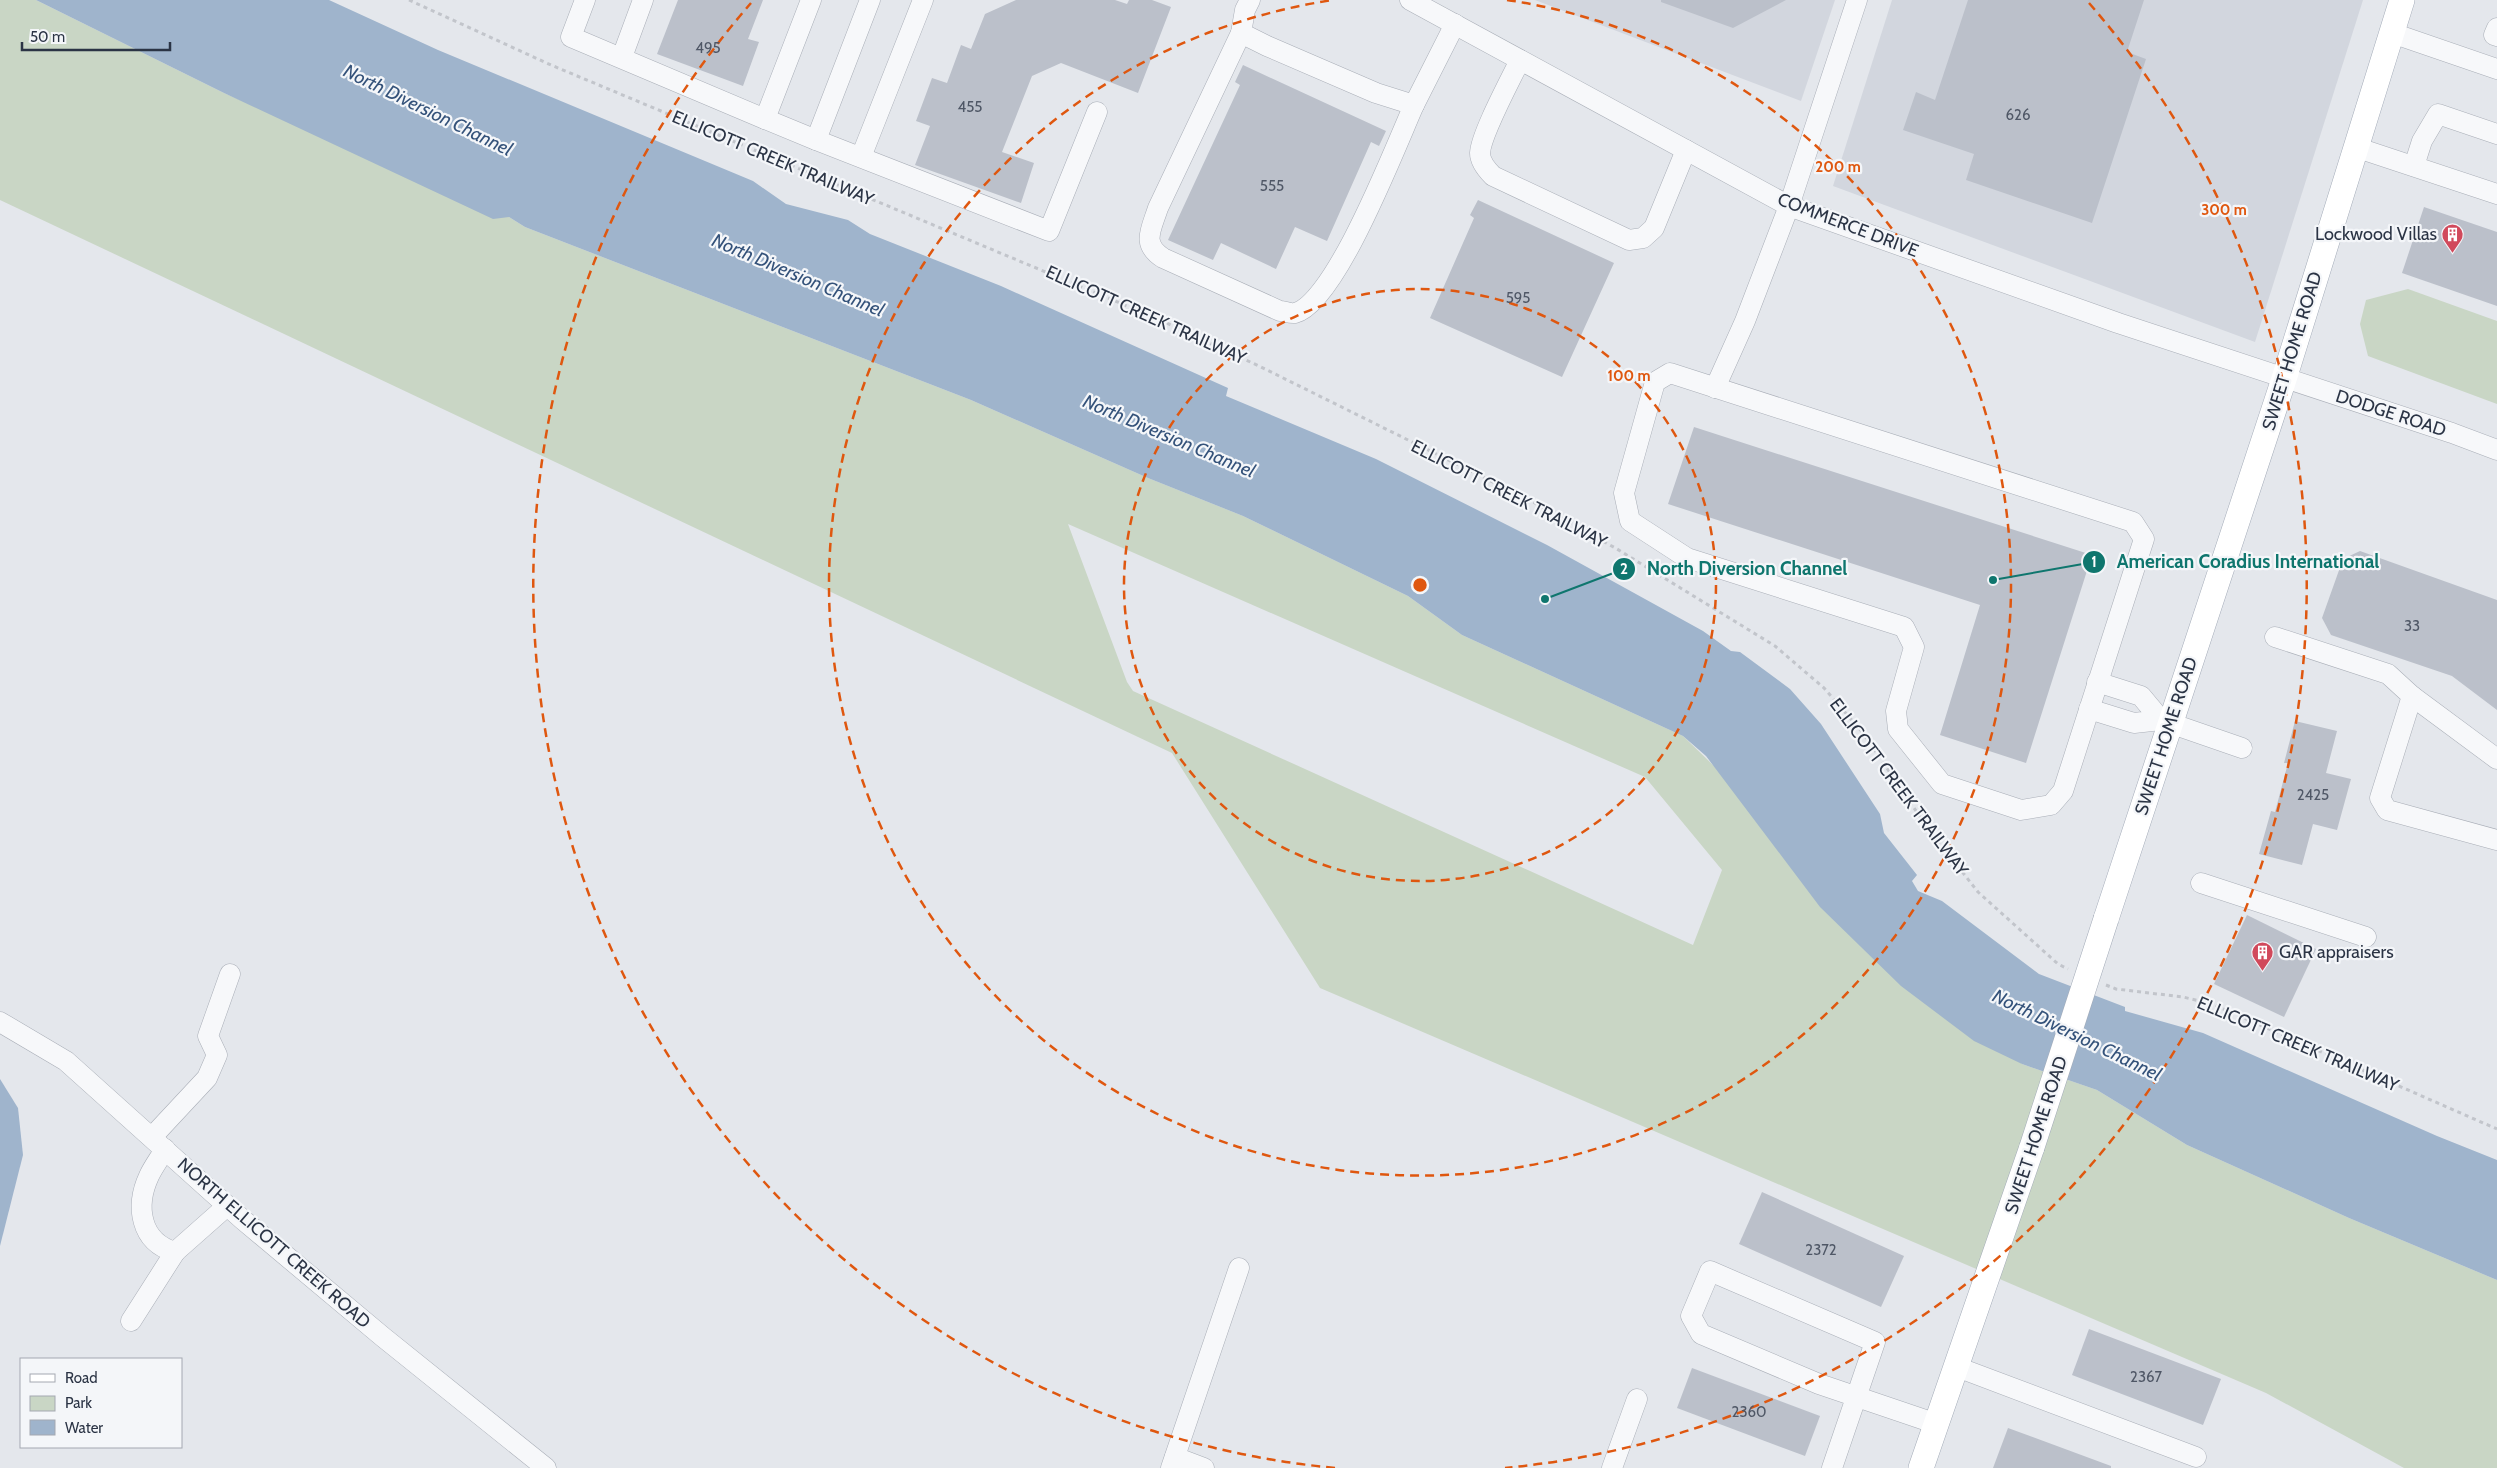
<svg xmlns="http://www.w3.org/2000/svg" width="2497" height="1468" font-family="Cabin,sans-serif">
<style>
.built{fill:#d2d6de}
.green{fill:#c9d6c5;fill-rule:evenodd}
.water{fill:#9fb4cc}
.building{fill:#bbc0ca}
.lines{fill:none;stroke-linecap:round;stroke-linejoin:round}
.minor-casing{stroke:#a9aeb7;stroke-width:21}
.major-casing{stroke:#a3abb8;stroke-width:26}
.path{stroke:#c2c5cb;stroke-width:3;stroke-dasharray:4 4;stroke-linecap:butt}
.minor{stroke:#f7f8fa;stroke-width:20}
.major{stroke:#fff;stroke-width:25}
.major-bridge-casing{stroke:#a3abb8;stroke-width:26;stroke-linecap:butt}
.major-bridge{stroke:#fff;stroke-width:25}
.ring{fill:none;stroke:#df570f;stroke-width:2.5;stroke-dasharray:9 6}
.labels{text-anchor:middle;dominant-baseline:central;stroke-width:4.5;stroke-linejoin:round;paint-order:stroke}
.number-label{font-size:15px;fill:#4f5766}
.street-label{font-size:18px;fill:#2b3445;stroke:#f4f6f9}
.poi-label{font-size:18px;fill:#2b3445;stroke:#f4f6f9;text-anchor:end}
.water-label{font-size:19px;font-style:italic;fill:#34527a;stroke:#f4f6f9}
.centre{fill:#df570f;stroke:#f4f6f9;stroke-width:2.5}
.ring-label{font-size:15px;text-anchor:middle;font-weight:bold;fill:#df570f;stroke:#f4f6f9;stroke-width:4.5;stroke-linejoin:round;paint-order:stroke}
.leader{fill:none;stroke:#0f766e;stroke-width:2}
.callout-dot{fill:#0f766e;stroke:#f4f6f9;stroke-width:2}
.mark-label{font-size:15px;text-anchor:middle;font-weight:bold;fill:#fff}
.callout-label{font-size:19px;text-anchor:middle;font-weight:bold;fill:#0f766e;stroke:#f4f6f9;stroke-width:4.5;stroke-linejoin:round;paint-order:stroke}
</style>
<rect width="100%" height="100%" fill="#e4e7ec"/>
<g class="built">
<path d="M1535,0H1835L1801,101Z"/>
<path d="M1892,0H2363L2255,342L1833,186Z"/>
</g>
<g class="green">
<path d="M0,0H36L224,93L509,217L525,227L971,400L1148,478L1243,516L1408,596L1462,635L1683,736L2022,1064L2097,1090L2187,1145L2349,1218L2497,1280V1468H2404L2266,1393L1320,988L1172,753L0,200ZM1068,524L1645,777L1722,870L1693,945L1133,691L1127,682Z"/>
<path d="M2408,289L2497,321V404L2368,356L2360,324L2366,300Z"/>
</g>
<g class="water">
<path d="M36,0H329L438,50L753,181L786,204L848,220L870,234L1001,286L1228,388L1226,396L1376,459L1547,545L1703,631L1731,651L1740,652L1790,689L1821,724L1880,814L1884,833L1917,875L1912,881L1918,891L1942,901L2039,974L2125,1007V1011L2203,1033L2437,1136L2497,1160V1280L2349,1218L2187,1145L2097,1090L2022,1064L1974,1041L1901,986L1820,907L1706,756L1683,736L1462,635L1408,596L1243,516L1148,478L971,400L525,227L509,217L493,219L224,93Z"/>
<path d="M0,1079L18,1108L23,1155L0,1246Z"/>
</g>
<g class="building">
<path d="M678,0H763L748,39L759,42L743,86L657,54Z"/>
<path d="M1016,0H1115L1127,4L1129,0H1152L1171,7L1138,93L1061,63L1032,76L1002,152L1034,163L1021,203L915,165L930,126L916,121L932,78L947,83L961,45L971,49L985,14Z"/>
<path d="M1661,0H1786L1733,28L1661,2Z"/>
<path d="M1968,0H2144L2127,52L2146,59L2092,223L1966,180L1974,154L1903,130L1916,92L1935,100Z"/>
<path d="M1243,65L1386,131L1379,146L1371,142L1327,241L1295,227L1276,269L1221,243L1213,260L1168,240L1240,85L1235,82Z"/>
<path d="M1478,200L1614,263L1562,377L1430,318L1474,218L1470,215Z"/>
<path d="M2424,207L2497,232V306L2402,273Z"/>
<path d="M1694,427L2092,555L2026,763L1940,735L1980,605L1668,504Z"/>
<path d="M2360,551L2497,600V710L2452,676L2331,635L2322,618L2343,559Z"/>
<path d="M2295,721L2337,731L2326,773L2351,779L2337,830L2313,824L2302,865L2259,854L2271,811L2275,812L2288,763H2284Z"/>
<path d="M2247,915L2316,949L2284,1017L2214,984Z"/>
<path d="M1762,1192L1904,1256L1881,1307L1739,1244Z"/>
<path d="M2089,1329L2221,1379L2203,1425L2072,1375Z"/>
<path d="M1692,1368L1820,1416L1805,1456L1677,1408Z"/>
<path d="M2008,1428L2111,1466V1468H1993Z"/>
</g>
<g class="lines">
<defs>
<g id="minor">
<path d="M585,0L571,37L765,119L811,0"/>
<path d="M870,0L816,140L1049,231L1097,112"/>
<path d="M1250,0L1245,10L1241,33L1267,46L1376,93L1414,105L1455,24"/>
<path d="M1410,0L1789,206L2118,323L2452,433L2497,450"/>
<path d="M2497,28L2494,35L2497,36"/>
<path d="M1241,33L1158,208C1151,230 1141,244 1163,258L1280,311C1284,311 1291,314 1295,313C1335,304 1396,145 1414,105"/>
<path d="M2392,33L2497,69"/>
<path d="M622,57L643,0"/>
<path d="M1520,60C1511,79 1481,134 1480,153C1480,162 1487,170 1493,176L1629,240L1643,238L1654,228L1686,150"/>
<path d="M765,119L816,140"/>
<path d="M2355,147L2497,194"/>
<path d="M861,157L923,0"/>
<path d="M2414,166L2422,141L2438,114L2497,134"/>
<path d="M1670,373L2133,522L2144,539L2063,791L2051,805L2021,810L1942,784L1898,729L1896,711L1914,647L1904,627L1687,558L1630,521L1624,493L1655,382Z"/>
<path d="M1715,388L1745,321L1789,206L1857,0"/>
<path d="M2275,637L2388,674L2412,696L2380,798L2387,810L2497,840"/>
<path d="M2412,696L2497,759"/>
<path d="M2089,709L2134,723L2161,720L2141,696L2097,682"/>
<path d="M2161,720L2242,748"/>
<path d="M2201,883L2366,937"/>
<path d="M0,1022L66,1061L242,1219L383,1337L546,1468"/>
<path d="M152,1137L207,1078L217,1055L208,1036L230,974"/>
<path d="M165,1149C160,1158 153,1167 149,1176C135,1206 140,1242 175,1252L227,1206"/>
<path d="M131,1321L175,1252"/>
<path d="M1957,1367L2196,1457"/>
<path d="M1175,1457L1204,1468"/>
<path d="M1171,1468L1239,1268"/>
<path d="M1612,1468L1637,1399"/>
<path d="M1832,1468L1875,1342L1710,1271L1691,1316L1701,1334L1819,1384L1937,1424"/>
</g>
<g id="major">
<path d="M2106,919L2284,379L2402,0"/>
<path d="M1921,1468L2032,1147"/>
</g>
</defs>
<use href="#minor" class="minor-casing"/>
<use href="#major" class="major-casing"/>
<g class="path">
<path d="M409,0L551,65L1158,319L1261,367L1533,502L1617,549L1775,646L1824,688L1863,733L1927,827L1978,892L2058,964L2068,969"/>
<path d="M2106,985L2116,989L2183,997L2212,1004L2497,1129"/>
</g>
<use href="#minor" class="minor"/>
<use href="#major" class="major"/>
<defs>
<path id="major-bridge" d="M2032,1147L2106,919"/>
</defs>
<use href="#major-bridge" class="major-bridge-casing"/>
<use href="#major-bridge" class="major-bridge"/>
</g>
<g class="ring">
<circle cx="1420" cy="585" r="296"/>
<path d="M1507 0A591 591 0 1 1 1333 0"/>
<path d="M1335 1468A887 887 0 0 1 751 3M2089 3A887 887 0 0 1 1505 1468"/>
</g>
<defs>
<symbol id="building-pin" viewBox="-11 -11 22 30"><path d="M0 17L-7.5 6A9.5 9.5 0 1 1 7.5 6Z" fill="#d1495b" stroke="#f4f6f9"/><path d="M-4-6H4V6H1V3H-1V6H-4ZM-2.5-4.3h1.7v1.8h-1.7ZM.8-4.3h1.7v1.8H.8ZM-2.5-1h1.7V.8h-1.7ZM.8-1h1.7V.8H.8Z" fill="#fff"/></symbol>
</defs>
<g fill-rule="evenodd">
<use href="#building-pin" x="2440" y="222" width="25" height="34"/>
<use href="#building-pin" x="2250" y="940" width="25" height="34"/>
</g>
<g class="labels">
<g class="number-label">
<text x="708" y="48">495</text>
<text x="970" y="107">455</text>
<text x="2018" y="115">626</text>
<text x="1272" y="186">555</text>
<text x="1518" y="298">595</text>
<text x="2412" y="626">33</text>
<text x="2313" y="795">2425</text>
<text x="1821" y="1250">2372</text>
<text x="2146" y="1377">2367</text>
<text x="1749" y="1412">2360</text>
</g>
<g class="street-label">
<text transform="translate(773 158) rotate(23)">ELLICOTT CREEK TRAILWAY</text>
<text transform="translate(1848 225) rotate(21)">COMMERCE DRIVE</text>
<text transform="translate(1146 315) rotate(24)">ELLICOTT CREEK TRAILWAY</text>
<text transform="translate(2292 351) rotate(-73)">SWEET HOME ROAD</text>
<text transform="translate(2391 413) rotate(18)">DODGE ROAD</text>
<text transform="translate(1509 494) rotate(27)">ELLICOTT CREEK TRAILWAY</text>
<text transform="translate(2166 736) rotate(-72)">SWEET HOME ROAD</text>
<text transform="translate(1899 787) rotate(53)">ELLICOTT CREEK TRAILWAY</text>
<text transform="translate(2298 1044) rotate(23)">ELLICOTT CREEK TRAILWAY</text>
<text transform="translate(2036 1135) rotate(-72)">SWEET HOME ROAD</text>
<text transform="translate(274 1243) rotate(41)">NORTH ELLICOTT CREEK ROAD</text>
</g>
<g class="poi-label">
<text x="2437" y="234">Lockwood Villas</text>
<text x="2279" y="952" text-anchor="start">GAR appraisers</text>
</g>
<g class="water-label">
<text transform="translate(428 110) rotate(26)">North Diversion Channel</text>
<text transform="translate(798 275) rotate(23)">North Diversion Channel</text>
<text transform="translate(1169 436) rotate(23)">North Diversion Channel</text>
<text transform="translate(2077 1035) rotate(26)">North Diversion Channel</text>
</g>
</g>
<circle cx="1420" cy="585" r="8" class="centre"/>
<g class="ring-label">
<text x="1838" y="172">200 m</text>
<text x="2224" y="215">300 m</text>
<text x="1629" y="381">100 m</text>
</g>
<path class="leader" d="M1993 580L2094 562M1545 599L1624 569"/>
<g class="callout-dot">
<circle cx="1993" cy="580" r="5"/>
<circle cx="1545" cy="599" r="5"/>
<circle cx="2094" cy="562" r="12"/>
<circle cx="1624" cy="569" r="12"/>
</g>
<g class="mark-label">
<text x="2094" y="567">1</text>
<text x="1624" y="574">2</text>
</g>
<g class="callout-label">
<text x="2248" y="568">American Coradius International</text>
<text x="1747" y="575">North Diversion Channel</text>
</g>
<rect x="20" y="1358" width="162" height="90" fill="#f4f6f9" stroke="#a4a8b1"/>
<rect x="30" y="1374" width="25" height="8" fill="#ffffff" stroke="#a4a8b1"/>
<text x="65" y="1383" font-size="15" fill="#2b3445">Road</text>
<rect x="30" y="1396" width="25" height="15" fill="#c9d6c5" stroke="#a4a8b1"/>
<text x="65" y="1408" font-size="15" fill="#2b3445">Park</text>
<rect x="30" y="1420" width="25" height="15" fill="#9fb4cc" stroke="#a4a8b1"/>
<text x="65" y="1433" font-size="15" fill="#2b3445">Water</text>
<path d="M22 42v8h148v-8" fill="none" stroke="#2b3445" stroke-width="2.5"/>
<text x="30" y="42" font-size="15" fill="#2b3445" stroke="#f4f6f9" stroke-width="4" paint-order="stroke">50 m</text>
</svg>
